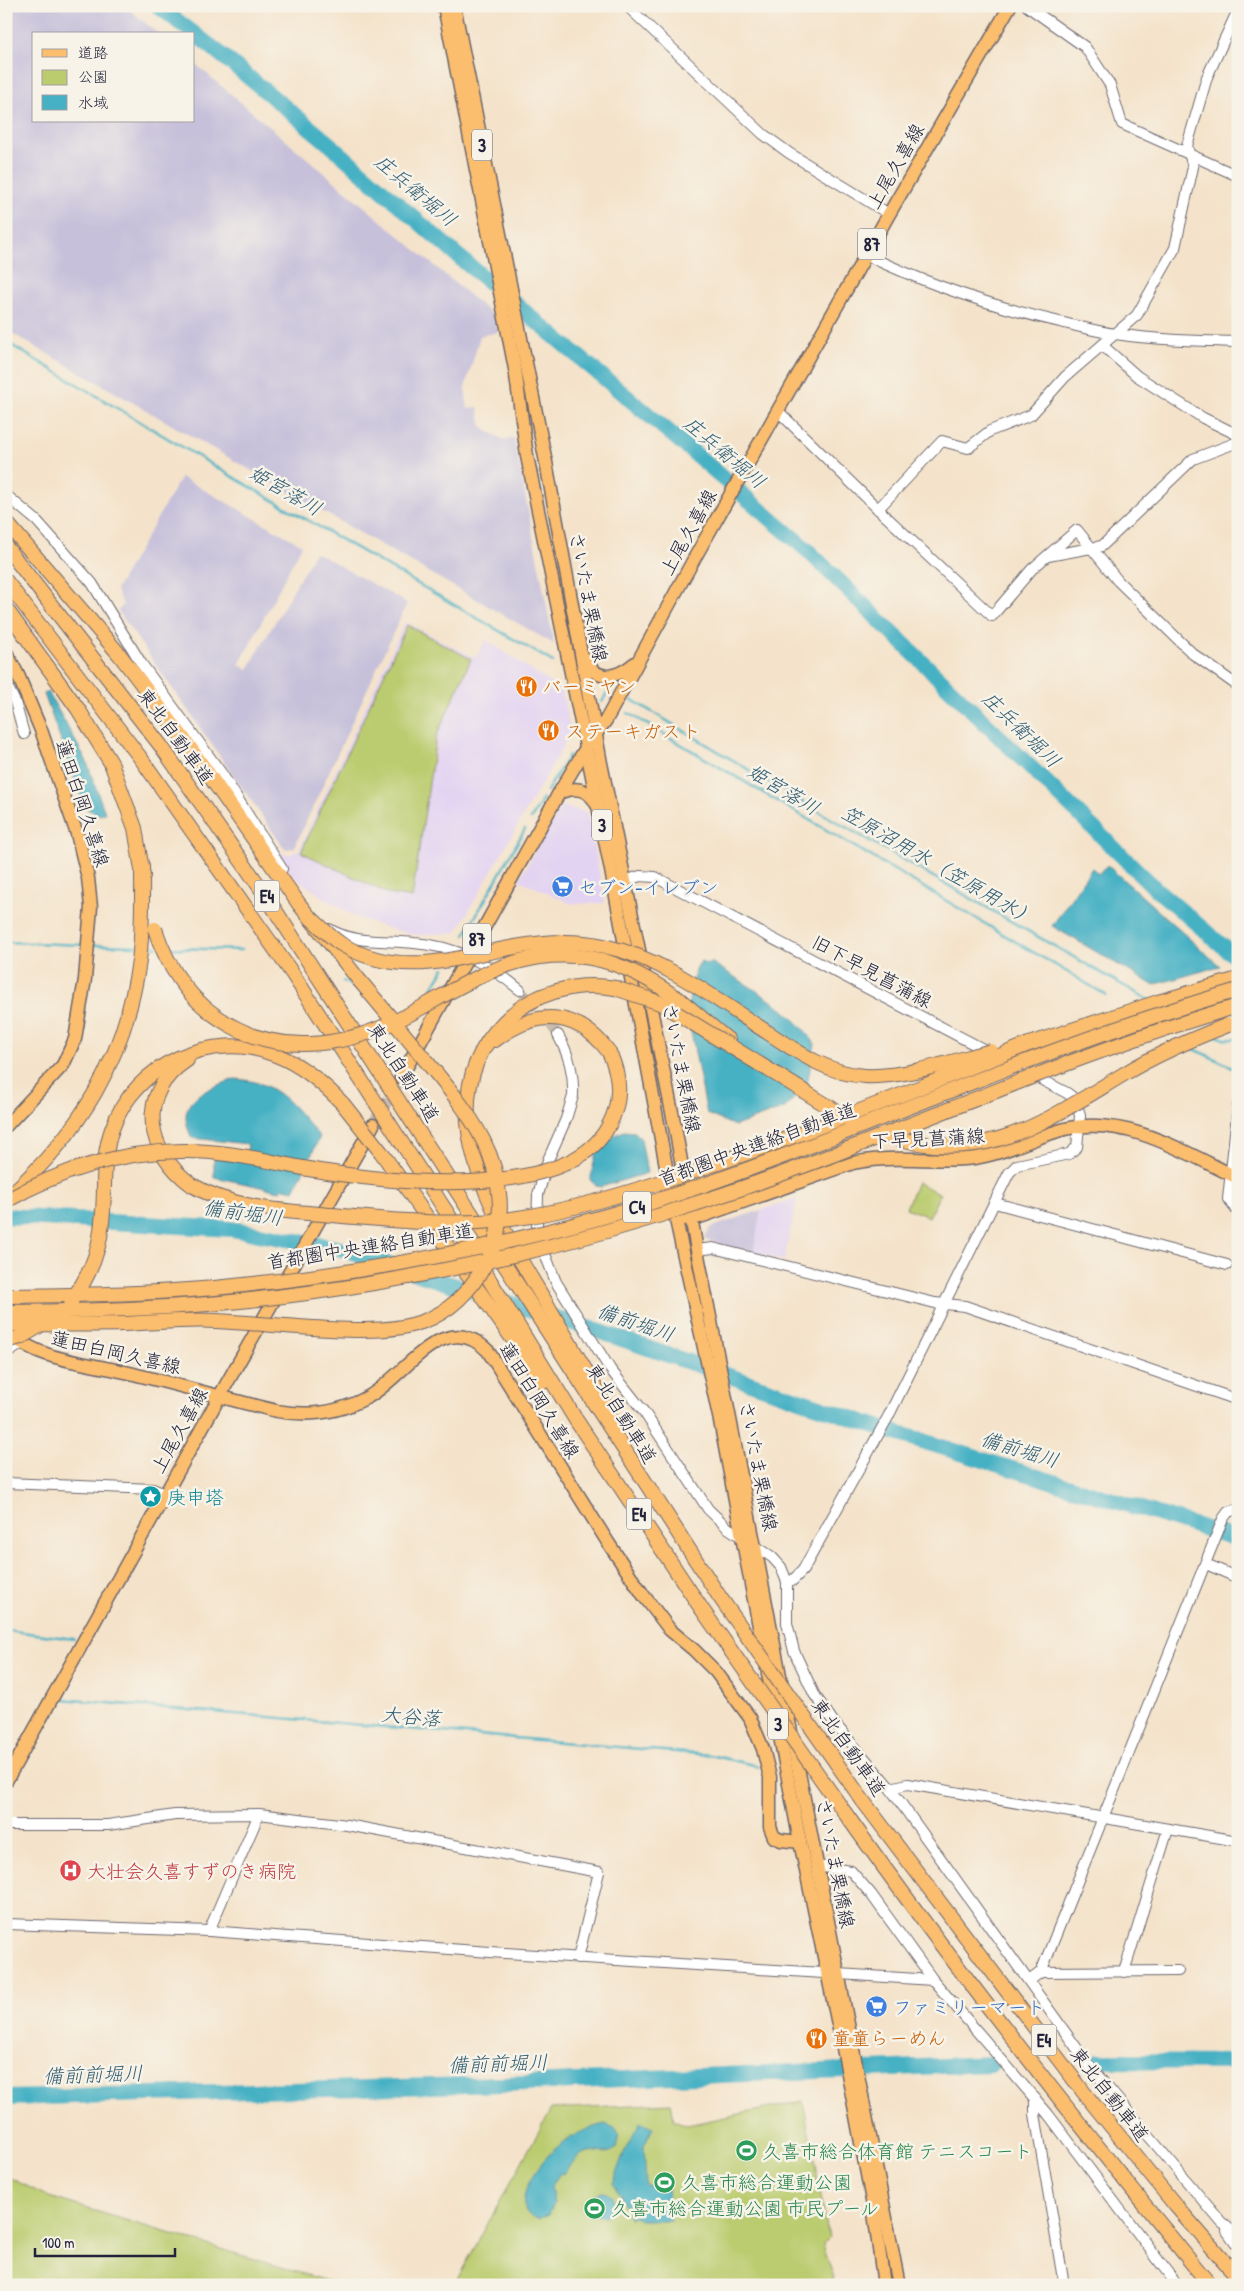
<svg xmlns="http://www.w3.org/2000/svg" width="1244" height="2291" font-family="'Patrick Hand','Klee One',sans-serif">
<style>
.built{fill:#e3d3f2}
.industrial{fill:#c6c0da}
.green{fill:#bbcc6f;stroke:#6e7755}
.water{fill:#46b1c4;stroke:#346a80}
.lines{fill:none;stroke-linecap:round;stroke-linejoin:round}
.stream{stroke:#46b1c4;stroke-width:2.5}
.river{stroke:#46b1c4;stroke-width:16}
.minor-tunnel{stroke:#cabcad;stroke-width:10;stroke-dasharray:10 5;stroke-linecap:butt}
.major-tunnel{stroke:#cabcad;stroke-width:12;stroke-dasharray:12 6;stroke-linecap:butt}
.minor-casing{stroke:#6c666d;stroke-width:12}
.major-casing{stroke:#6c666d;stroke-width:15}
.highway-casing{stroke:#6c666d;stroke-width:16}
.minor{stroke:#fff;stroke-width:10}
.major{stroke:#fbbd6e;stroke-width:12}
.highway{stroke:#fbbd6e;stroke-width:14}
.highway-bridge-casing{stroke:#6c666d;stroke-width:16;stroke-linecap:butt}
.highway-bridge{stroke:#fbbd6e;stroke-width:14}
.labels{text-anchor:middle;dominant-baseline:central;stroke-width:5;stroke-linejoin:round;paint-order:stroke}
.shield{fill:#f7f3e8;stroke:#62616f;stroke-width:1}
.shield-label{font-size:18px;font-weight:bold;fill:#22223b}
.street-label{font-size:19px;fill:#22223b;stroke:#f7f3e8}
.food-label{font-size:19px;fill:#c56008;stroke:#f7f3e8;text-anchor:start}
.shop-label{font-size:19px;fill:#366cbe;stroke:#f7f3e8;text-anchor:start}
.culture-label{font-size:19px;fill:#0d838f;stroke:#f7f3e8;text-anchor:start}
.health-label{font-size:19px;fill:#be3a42;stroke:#f7f3e8;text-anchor:start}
.leisure-label{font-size:19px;fill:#27864d;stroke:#f7f3e8;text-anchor:start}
.water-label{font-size:20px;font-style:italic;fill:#305b72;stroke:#f7f3e8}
</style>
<rect width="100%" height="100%" fill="#f7f3e8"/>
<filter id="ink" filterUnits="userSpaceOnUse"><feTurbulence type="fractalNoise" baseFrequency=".02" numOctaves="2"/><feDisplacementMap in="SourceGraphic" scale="10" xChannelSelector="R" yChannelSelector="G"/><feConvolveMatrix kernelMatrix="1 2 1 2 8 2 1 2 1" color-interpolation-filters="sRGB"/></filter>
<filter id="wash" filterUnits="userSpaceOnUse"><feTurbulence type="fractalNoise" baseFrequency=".0096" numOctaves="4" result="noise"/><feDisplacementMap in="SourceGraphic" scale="20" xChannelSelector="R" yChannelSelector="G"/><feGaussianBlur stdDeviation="1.12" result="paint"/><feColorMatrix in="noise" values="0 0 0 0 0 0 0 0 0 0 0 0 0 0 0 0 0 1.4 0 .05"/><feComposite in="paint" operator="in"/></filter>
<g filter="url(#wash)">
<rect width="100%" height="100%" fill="#f4e3ca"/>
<g class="built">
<path d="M405,622L475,658L486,640L562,691L571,732L456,933L416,935L387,928L354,916L321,896L292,875L279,853L291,854L299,850Z"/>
<path d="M561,806L587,812L605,903L572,904L519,880Z"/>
<path d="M797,1198L784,1261L753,1253L761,1210Z"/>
</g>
<g class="industrial">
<path d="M6,6H125L159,34H34V121H194V63L494,316L498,332L480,336L465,388L468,409L478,407L482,428L504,440L514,438L554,644L6,330Z"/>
<path d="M181,477L302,545L239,665L248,669L315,552L407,603L294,848L285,849L118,611L123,605L116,590Z"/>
<path d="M761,1210L753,1253L706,1240L705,1237L710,1228Z"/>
</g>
<g class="green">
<path d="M407,625L471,659L436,737L412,898L389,894L301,852Z"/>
<path d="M917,1182L940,1194L929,1217L906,1208Z"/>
<path d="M803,2101L829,2238L823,2244L834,2279L821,2285H454L551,2109L671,2103L674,2120L687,2125Z"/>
<path d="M6,2176L49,2197L340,2285H6Z"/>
</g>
<g class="water">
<path d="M48,692L86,760L105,813L100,815L85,808L44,694Z"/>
<path d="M1107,865L1220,966L1153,985L1052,926L1092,868L1099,874Z"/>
<path d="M701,961L705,964L711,962C747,986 791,1007 815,1044L807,1084L785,1108L735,1126L707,1114L687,1011L696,969Z"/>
<path d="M235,1079C279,1081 293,1107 320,1137L294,1190L284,1188L280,1191L214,1177V1157L245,1161L248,1144L192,1138C172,1099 206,1090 235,1079Z"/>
<path d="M624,1131L635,1132L641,1139L647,1173L601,1187L596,1186L590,1180C598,1148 592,1145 624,1131Z"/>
<path d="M640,2123L653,2128L644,2146L646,2186L665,2185L668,2187L670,2220H641L633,2216L629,2218L621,2194L612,2184L625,2150Z"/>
<path d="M605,2124L615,2128L619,2135L616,2149C603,2158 598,2148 585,2153C576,2156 570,2167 563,2174L560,2173L551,2187L554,2204L549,2214L538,2219C532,2218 529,2216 526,2211C516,2194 541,2161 554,2150C568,2137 586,2128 605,2124Z"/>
<circle cx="602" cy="2204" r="12"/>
</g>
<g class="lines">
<g class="stream">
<path d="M6,342L221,470L553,662"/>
<path d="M632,700L835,821L1149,1000"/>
<path d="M602,702L608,691"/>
<path d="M628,713L1106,995"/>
<path d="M547,791L569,755"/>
<path d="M531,819L543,799"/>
<path d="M465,935L525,829"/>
<path d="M6,942L84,945"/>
<path d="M92,945L137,946"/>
<path d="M145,947H157"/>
<path d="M167,948L241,950"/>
<path d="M343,981L362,993"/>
<path d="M427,997L444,968"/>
<path d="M1215,1035L1224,1039H1238"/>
<path d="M1192,1048L1238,1070"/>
<path d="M6,1630L74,1639"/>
<path d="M61,1699L710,1755L758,1766"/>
</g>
<g class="river">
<path d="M158,6L213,48L326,141L459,257L693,452L806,549L1156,889L1238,959"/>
<path d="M6,1216L231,1229L337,1248L604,1333L890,1431L1238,1539"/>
<path d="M1099,2061L1238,2062"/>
<path d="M6,2098L503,2084L991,2064"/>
</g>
</g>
</g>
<g filter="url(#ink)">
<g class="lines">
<path class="minor-tunnel" d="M520,990L542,1013L558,1035"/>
<path class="major-tunnel" d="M373,1125L401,1077"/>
<defs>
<g id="minor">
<path d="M627,6L763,134L789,153L889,214"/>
<path d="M1027,6L1085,47L1110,85L1122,124L1238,176"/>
<path d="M866,255C931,286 994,307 1064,323C1081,327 1098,332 1116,334C1156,340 1197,341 1238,342"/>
<path d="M1102,345L1137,376L1203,418L1238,435"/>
<path d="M778,411L878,509L992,616L1032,569L1077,530L1118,581L1193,654L1238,686"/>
<path d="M6,495L37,521L92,583L141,663L222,774L282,869"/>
<path d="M878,509L942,441L968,448L990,431L1031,415L1065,377L1137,315L1175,248L1193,167L1187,146L1207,77L1237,12"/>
<path d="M1048,556L1102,546L1193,459L1238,442"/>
<path d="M6,684L15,702L24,734"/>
<path d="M625,881L640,876L655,877L1067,1093L1076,1100L1080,1116L1077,1147L1069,1154L1017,1165L1009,1173L888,1417L803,1570L792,1581L787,1582"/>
<path d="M329,929C354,944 386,940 414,943C456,946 489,964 520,990"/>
<path d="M558,1035C569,1055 574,1073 573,1096L566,1119L548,1160L538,1195L537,1225L541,1244L556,1282L610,1369L644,1412L708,1509L728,1528L772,1557L781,1567L787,1582V1623L794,1651L814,1694L835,1724L890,1788L1088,2064L1222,2223L1238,2235"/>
<path d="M1238,1105L1228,1199L1238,1212"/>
<path d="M995,1203L1227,1265"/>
<path d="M697,1250L713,1248L935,1303L965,1306L1238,1400"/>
<path d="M6,1354L21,1344"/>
<path d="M6,1483L153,1489L165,1494"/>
<path d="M1206,1564L1238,1578"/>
<path d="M890,1788L908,1784L1238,1841"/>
<path d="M6,1825H108L175,1815L259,1814L347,1825L599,1872L578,1958"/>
<path d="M817,1866L851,1871L871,1894L933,1980L1048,2114L1177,2285"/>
<path d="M6,1924L209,1931L490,1952L933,1980"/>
<path d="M209,1931L259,1814"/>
<path d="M1041,1972L1178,1971"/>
<path d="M1124,1972L1168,1829"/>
<path d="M1029,1981L1041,1972L1223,1519L1228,1512L1238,1509"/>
<path d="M1035,2098V2114L1064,2285"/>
<path d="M1227,2231L1238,2246"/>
</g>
<g id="major">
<path d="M444,6L515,369L527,456L611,870L676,1220L720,1421L800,1842L845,2058L873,2206L884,2285"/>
<path d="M454,6L546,462L601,763L675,1127L697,1250L899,2285"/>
<path d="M6,652L18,675L41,730L77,834L88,878L91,907L85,979L75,1039L63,1065L6,1126"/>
<path d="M585,658C596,684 617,678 635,663"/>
<path d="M559,793C575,786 589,788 597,805"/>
<path d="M401,1077L559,793L587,746L606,720L694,559L889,214L1010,6"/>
<path d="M683,1219L700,1217L853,1163C893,1154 934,1163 974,1158C1007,1153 1034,1137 1065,1129C1125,1114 1186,1153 1238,1178"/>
<path d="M6,1332C44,1362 80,1361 125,1372C176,1384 226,1399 277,1411C309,1417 338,1413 366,1398C404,1379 443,1305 488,1351L609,1544L644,1596L670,1630L694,1650L716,1672L750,1718L763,1749L770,1777V1827L774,1837L781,1840L800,1842"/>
<path d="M6,1781L227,1383L373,1125"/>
</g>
<g id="highway">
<path d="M6,522L119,654L186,742L299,904L359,980"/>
<path d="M6,547L161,746L264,893L719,1596"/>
<path d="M6,581L142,760L292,973L473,1253L576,1420L701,1608"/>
<path d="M6,609L78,709L111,763L135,828L143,876"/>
<path d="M680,1000L728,1040"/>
<path d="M495,1040C536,1009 576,1009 609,1052"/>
<path d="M1029,1044L1158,1002L1238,979"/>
<path d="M187,1060C135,1094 146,1152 192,1185"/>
<path d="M381,1152L543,1382"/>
<path d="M104,1189C104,1168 105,1149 112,1129C135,1064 212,1029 276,1055C302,1065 324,1084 343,1104"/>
<path d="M8,1197C81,1132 125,1059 139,961C143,930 142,898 142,866"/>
<path d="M609,1412C588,1374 566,1337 545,1301C497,1222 422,1104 504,1022C532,993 575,981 615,988"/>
<path d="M863,1801L1085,2094L1176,2206L1238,2277"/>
<path d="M845,1813C960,1975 1084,2132 1210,2285"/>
</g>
</defs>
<use href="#minor" class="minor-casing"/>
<use href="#major" class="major-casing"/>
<use href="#highway" class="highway-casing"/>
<use href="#minor" class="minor"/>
<use href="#major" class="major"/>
<use href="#highway" class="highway"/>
<defs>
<g id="highway-bridge">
<path d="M310,917C320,926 330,937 341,944C409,985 474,949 544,943C564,941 584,942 604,946C666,959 718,1001 770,1034C799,1053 829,1074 865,1076C905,1078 953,1061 991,1051"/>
<path d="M155,929C168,969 192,1004 230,1025C286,1057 351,1045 406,1016C448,994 491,964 540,957C596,950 636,969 680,1000"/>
<path d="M615,988L660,1003L849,1119"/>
<path d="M343,1104L381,1152"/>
<path d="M883,1134C984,1168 1042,1123 1124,1074C1157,1054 1192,1039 1228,1025"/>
<path d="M192,1185C233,1209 285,1211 332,1215C391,1220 452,1227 511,1219C572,1211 631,1192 689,1173C804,1135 916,1089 1029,1044"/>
<path d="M6,1201C60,1170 120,1152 182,1151C232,1150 279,1165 327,1172C397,1183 568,1201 608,1127C622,1102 621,1077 609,1052"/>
<path d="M6,1296C85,1295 165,1294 244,1285C377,1271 511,1245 640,1206C750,1172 857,1127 965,1085C1054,1050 1145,1017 1238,990"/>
<path d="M71,1301C99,1264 103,1234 104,1189"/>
<path d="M6,1312C87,1311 169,1309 250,1300C407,1283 563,1249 713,1198C890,1139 1058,1058 1238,1006"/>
<path d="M6,1324C45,1324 85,1325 124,1324C155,1323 186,1319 216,1321C254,1323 292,1327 330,1329C402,1333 453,1329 489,1257C507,1220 501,1175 483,1140C468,1111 447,1086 426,1061C404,1034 382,1007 359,980"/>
<path d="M6,1341L21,1337L41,1325"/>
<path d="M719,1596L863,1801"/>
<path d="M701,1608L845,1813"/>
</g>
</defs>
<use href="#highway-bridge" class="highway-bridge-casing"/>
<use href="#highway-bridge" class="highway-bridge"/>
</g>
</g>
<defs>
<symbol id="restaurant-disc" viewBox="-11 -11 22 22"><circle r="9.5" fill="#e8710a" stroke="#f7f3e8"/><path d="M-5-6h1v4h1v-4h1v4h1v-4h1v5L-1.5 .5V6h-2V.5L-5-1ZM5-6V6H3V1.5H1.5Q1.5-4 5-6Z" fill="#fff"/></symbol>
<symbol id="supermarket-disc" viewBox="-11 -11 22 22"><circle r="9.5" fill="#3f7fe0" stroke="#f7f3e8"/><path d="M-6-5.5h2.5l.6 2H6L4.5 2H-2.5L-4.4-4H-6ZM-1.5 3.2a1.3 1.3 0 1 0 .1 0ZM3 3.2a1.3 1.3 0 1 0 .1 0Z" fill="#fff"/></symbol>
<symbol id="sight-disc" viewBox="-11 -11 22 22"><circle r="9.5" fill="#0f9aa8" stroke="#f7f3e8"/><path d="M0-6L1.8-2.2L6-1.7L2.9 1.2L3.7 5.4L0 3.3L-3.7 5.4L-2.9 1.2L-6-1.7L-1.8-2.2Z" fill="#fff"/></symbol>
<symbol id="hospital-disc" viewBox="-11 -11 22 22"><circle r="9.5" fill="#e0444e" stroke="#f7f3e8"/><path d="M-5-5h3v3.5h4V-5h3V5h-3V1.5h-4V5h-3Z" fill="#fff"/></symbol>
<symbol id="stadium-disc" viewBox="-11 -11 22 22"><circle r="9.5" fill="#2e9e5b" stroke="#f7f3e8"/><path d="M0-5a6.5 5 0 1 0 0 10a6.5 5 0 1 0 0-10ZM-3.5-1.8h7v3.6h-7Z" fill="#fff"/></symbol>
</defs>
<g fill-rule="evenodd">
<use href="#restaurant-disc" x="514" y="674" width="25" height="25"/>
<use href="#restaurant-disc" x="536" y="718" width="25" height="25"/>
<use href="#supermarket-disc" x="550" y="874" width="25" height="25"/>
<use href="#sight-disc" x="138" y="1484" width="25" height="25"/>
<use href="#hospital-disc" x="58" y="1858" width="25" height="25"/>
<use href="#supermarket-disc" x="864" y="1994" width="25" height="25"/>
<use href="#restaurant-disc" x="804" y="2026" width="25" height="25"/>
<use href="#stadium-disc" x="734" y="2138" width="25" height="25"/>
<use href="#stadium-disc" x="652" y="2170" width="25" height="25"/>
<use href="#stadium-disc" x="582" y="2196" width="25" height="25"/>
</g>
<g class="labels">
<g class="shield">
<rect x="472" y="129.5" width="20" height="31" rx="4"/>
<rect x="858" y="228.5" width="28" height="31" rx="4"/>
<rect x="592" y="809.5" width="20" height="31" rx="4"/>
<rect x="254.5" y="880.5" width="25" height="31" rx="4"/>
<rect x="463" y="923.5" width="28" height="31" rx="4"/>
<rect x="623" y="1191.5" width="28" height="31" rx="4"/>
<rect x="626.5" y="1498.5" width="25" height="31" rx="4"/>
<rect x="768" y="1708.5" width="20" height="31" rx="4"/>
<rect x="1031.5" y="2024.5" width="25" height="31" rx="4"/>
</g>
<g class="shield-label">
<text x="482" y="145">3</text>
<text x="872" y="244">87</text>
<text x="602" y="825">3</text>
<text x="267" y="896">E4</text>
<text x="477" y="939">87</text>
<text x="637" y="1207">C4</text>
<text x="639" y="1514">E4</text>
<text x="778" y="1724">3</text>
<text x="1044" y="2040">E4</text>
</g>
<g class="street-label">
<text transform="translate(895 166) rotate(-60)">上尾久喜線</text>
<text transform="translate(688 532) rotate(-61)">上尾久喜線</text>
<text transform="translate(589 597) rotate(79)">さいたま栗橋線</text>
<text transform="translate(176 736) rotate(54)">東北自動車道</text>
<text transform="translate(83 803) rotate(72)">蓮田白岡久喜線</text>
<text transform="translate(872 971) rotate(28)">旧下早見菖蒲線</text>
<text transform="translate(682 1068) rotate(79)">さいたま栗橋線</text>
<text transform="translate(404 1072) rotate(57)">東北自動車道</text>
<text transform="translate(928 1138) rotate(-3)">下早見菖蒲線</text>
<text transform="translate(757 1144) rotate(-20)">首都圏中央連絡自動車道</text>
<text transform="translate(370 1246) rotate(-9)">首都圏中央連絡自動車道</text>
<text transform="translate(116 1352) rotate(13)">蓮田白岡久喜線</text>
<text transform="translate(540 1400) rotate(58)">蓮田白岡久喜線</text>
<text transform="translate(622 1413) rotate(58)">東北自動車道</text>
<text transform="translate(179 1430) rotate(-61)">上尾久喜線</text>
<text transform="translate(759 1466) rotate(79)">さいたま栗橋線</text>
<text transform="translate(849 1747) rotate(55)">東北自動車道</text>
<text transform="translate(836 1863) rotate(79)">さいたま栗橋線</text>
<text transform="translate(1110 2094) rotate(52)">東北自動車道</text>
</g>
<g class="food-label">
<text x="542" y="686">バーミヤン</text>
<text x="565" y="731">ステーキガスト</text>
<text x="832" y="2038">童童らーめん</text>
</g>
<g class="shop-label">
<text x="578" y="887">セブン-イレブン</text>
<text x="893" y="2007">ファミリーマート</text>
</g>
<g class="culture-label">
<text x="167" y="1497">庚申塔</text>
</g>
<g class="health-label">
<text x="87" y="1871">大壮会久喜すずのき病院</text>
</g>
<g class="leisure-label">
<text x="762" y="2151">久喜市総合体育館 テニスコート</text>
<text x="681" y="2182">久喜市総合運動公園</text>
<text x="611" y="2208">久喜市総合運動公園 市民プール</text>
</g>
<g class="water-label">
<text transform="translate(416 190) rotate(40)">庄兵衛堀川</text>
<text transform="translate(725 452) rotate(40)">庄兵衛堀川</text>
<text transform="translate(286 490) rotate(30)">姫宮落川</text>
<text transform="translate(1022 729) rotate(44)">庄兵衛堀川</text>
<text transform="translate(784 789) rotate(31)">姫宮落川</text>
<text transform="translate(939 865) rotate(30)">笠原沼用水（笠原用水）</text>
<text transform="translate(243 1212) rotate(8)">備前堀川</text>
<text transform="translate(636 1322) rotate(19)">備前堀川</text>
<text transform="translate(1020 1449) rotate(17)">備前堀川</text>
<text transform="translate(411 1716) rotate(5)">大谷落</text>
<text transform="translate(498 2063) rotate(-2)">備前前堀川</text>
<text transform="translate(93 2074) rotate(-2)">備前前堀川</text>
</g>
</g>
<rect width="1244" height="2291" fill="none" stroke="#f7f3e8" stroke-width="25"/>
<rect x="32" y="32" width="162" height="90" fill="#f7f3e8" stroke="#a29fa3"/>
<rect x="42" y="49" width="25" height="8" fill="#fbbd6e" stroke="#a29fa3"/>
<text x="78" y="58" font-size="15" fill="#22223b">道路</text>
<rect x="42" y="70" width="25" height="15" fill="#bbcc6f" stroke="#a29fa3"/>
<text x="78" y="82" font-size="15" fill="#22223b">公園</text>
<rect x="42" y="95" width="25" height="15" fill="#46b1c4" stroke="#a29fa3"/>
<text x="78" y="108" font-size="15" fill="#22223b">水域</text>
<path d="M35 2248v8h140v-8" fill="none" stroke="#22223b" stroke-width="2.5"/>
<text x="42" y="2248" font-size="15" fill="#22223b" stroke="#f7f3e8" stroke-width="4" paint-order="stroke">100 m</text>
</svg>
